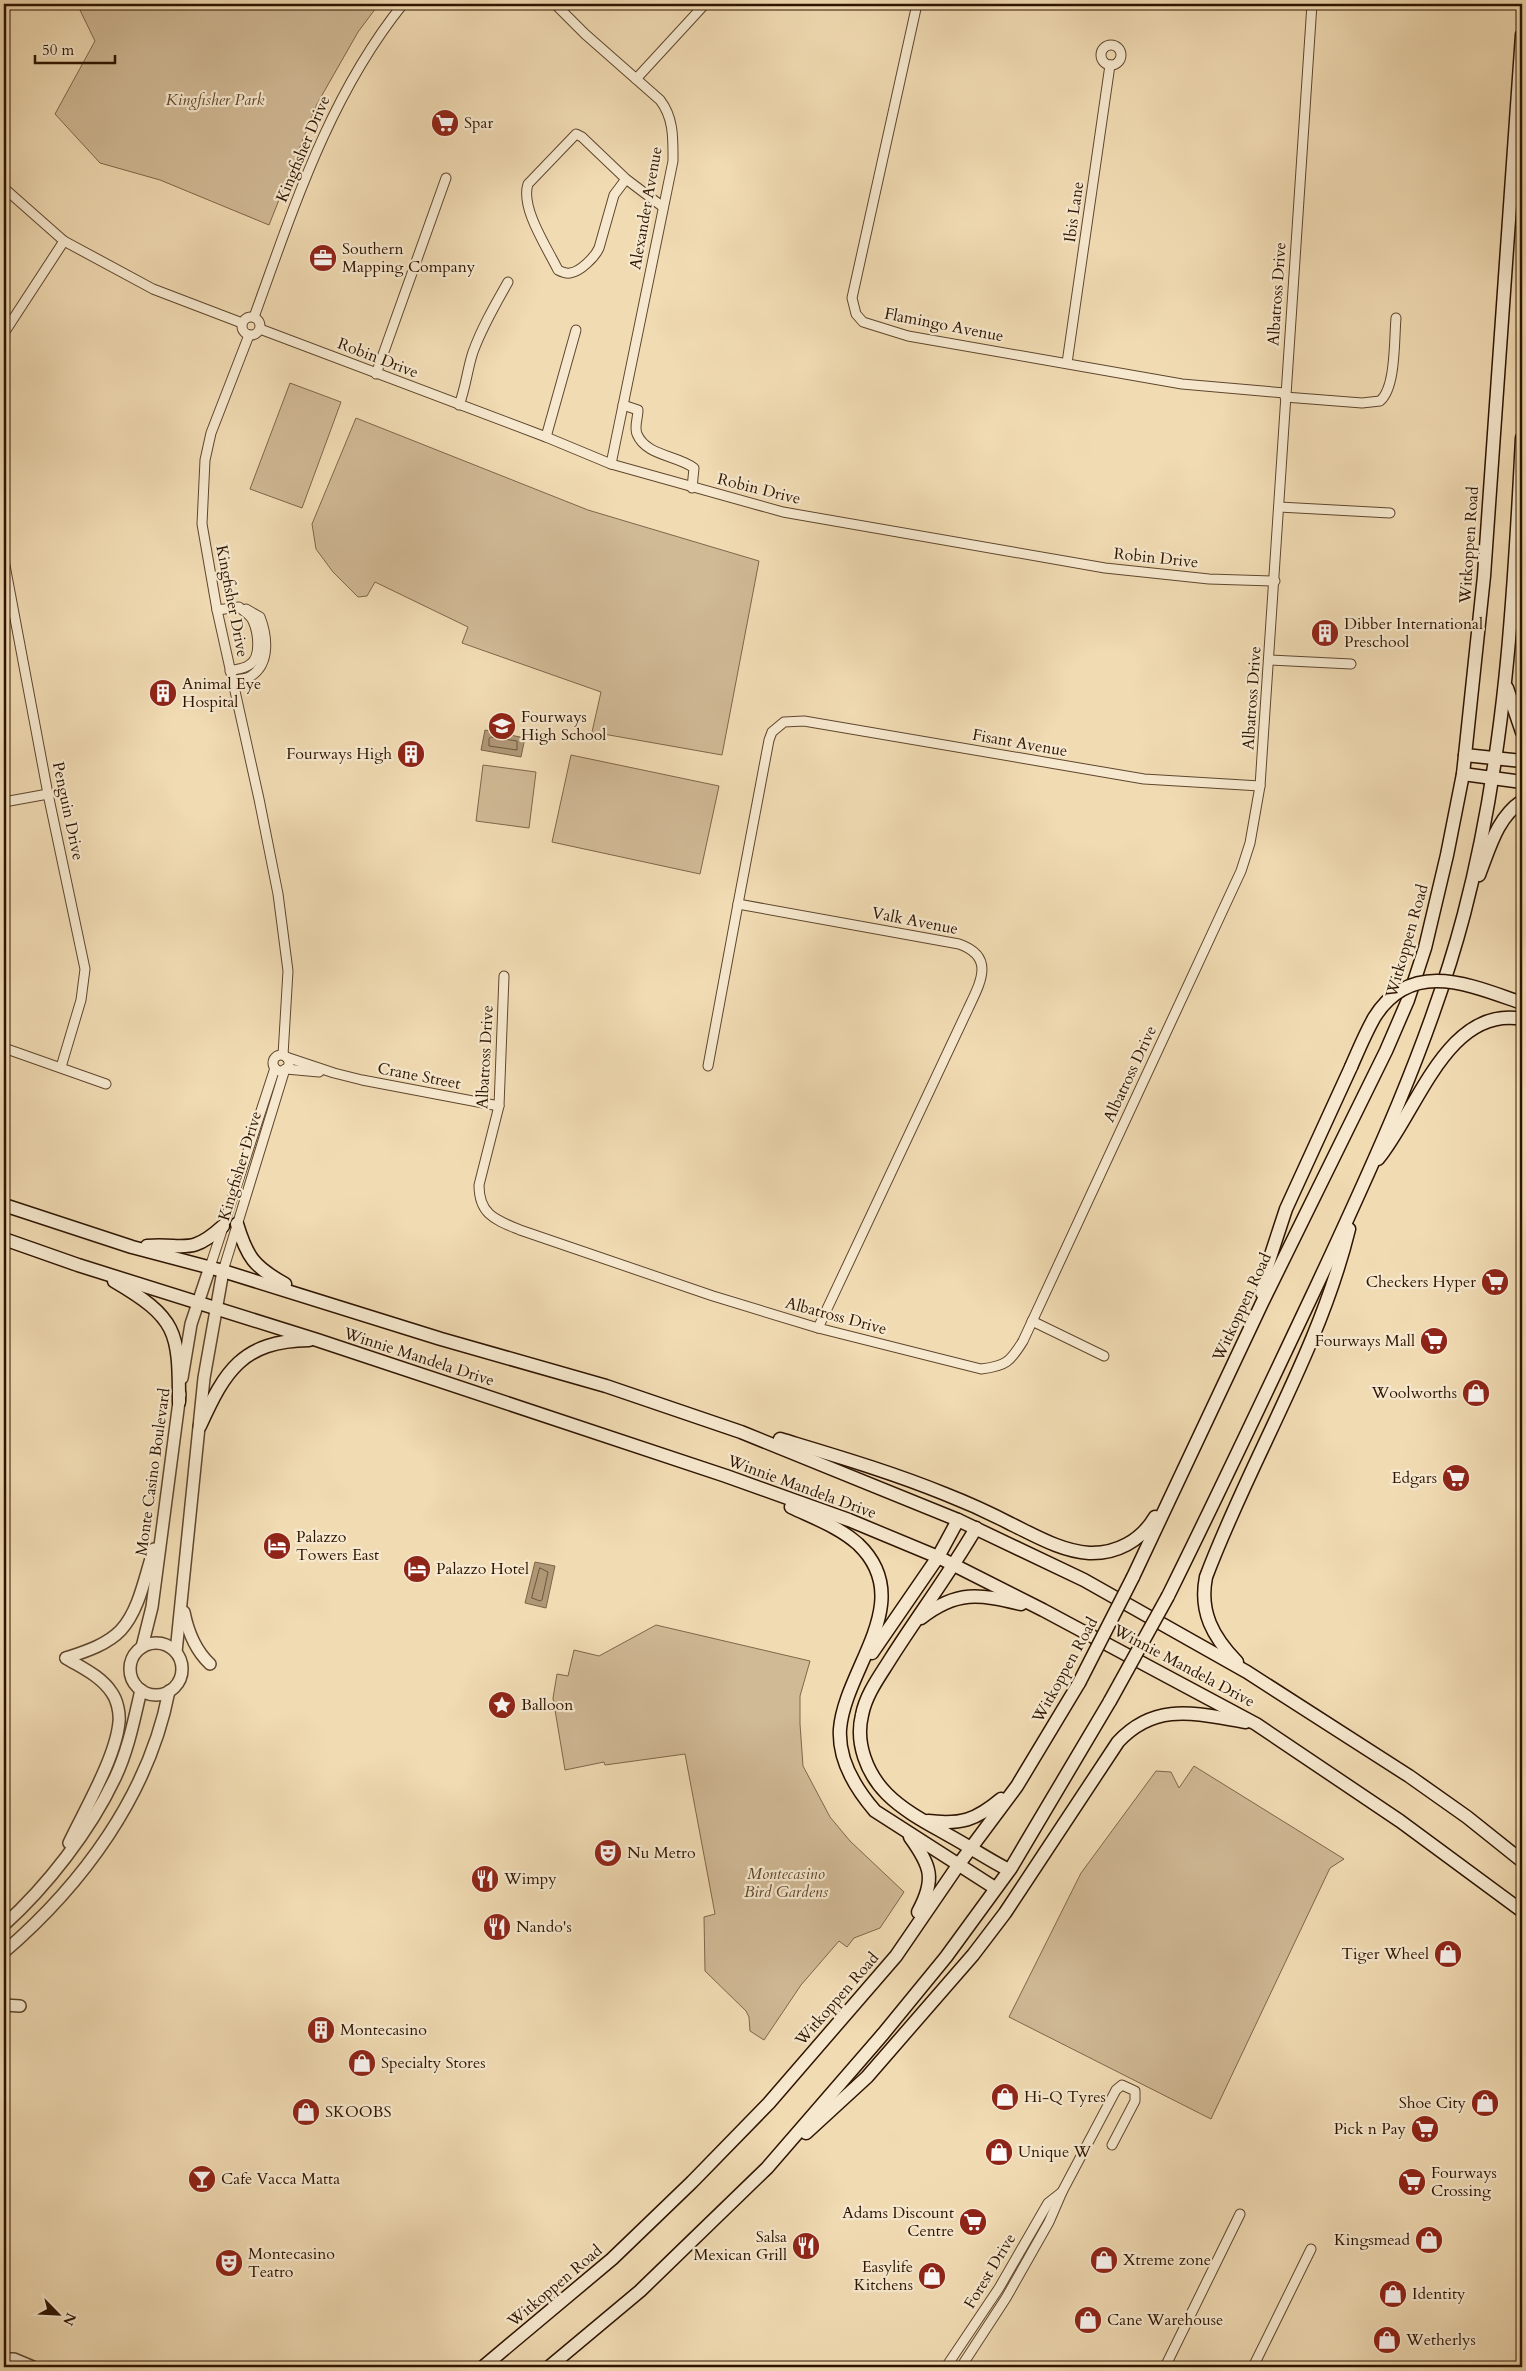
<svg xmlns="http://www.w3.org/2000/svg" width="1526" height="2371" font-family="Cardo,serif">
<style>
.green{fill:#d0b995;stroke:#7f664a}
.water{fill:#af9776;stroke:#7b6347}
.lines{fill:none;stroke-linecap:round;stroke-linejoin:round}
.shore{stroke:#6e563b;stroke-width:1}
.minor-casing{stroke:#5f462d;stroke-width:11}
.tertiary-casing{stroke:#5f462d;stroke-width:14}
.secondary-casing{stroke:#2e1400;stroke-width:15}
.minor{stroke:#f6e8ce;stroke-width:9}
.tertiary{stroke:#f6e8ce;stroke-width:11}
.secondary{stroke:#f6e8ce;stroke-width:12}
.secondary-bridge-casing{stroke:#2e1400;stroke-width:15;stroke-linecap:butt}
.secondary-bridge{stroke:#f6e8ce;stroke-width:12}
.labels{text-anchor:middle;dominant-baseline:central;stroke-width:4.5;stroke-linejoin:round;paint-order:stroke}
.park-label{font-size:16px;font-style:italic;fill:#5f462d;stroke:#f6e8ce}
.poi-label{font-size:16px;fill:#2e1400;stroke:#f6e8ce;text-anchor:start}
.street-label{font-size:16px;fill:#2e1400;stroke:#f6e8ce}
</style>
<rect width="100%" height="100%" fill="#f1dbb3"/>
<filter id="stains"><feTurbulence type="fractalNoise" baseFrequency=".004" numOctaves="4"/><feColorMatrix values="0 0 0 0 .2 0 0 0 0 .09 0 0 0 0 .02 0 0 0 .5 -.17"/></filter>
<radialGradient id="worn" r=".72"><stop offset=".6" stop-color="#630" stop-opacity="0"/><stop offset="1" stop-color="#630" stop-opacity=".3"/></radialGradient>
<g class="green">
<path d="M77,4H379L358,32L317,104L269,225L160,180L100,163L55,114L95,41Z"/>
<path d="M290,383L341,402L302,508L250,489Z"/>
<path d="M356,418L588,510L759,561L722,755L592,732L601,692L462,643L468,627L375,582L367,596L358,597L333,572L316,549L312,524Z"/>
<path d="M571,755L719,786L700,874L552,842Z"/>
<path d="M483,765L536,772L529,828L476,821Z"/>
<path d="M656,1625L810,1661L800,1696V1724L803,1766L830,1817L850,1841L904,1892L880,1928L854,1938L847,1947L839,1941L801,1985L764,2040L750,2031L749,2017L746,2011L705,1971L704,1917L715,1914L685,1754L605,1765L604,1762L565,1770L553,1698L557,1674L568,1676L574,1650L599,1656Z"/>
<path d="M1194,1766L1344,1859L1330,1868L1211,2119L1009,2017L1081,1873L1156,1771L1171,1772L1179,1788Z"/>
</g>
<g class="water">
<path d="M485,730L525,738L521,757L481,750Z"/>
<path d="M535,1562L555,1566L546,1608L525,1603Z"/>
</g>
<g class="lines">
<g class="shore">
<path d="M491,737L517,741V750L489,746V739Z"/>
<path d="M540,1568L548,1572L542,1600L540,1601L532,1598Z"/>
</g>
<defs>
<g id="minor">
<path d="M555,4L585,34L660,100C674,118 673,139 673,161L611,464"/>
<path d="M917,4L852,298L856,314L863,322L908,336L1182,384L1285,393"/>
<circle cx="1111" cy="55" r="10"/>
<path d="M636,79L705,4"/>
<path d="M626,179L582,137L576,134L528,184C520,208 548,249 558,270C562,272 566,274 570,273C580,272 595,257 599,248L614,195L626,179L663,207"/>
<path d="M4,188L64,241L153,289L242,323"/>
<circle cx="251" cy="326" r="9"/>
<path d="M254,317C294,207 329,96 403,4"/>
<path d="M260,329L546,437L611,464L783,512L1105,568L1209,579L1275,581"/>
<path d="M4,333L64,241"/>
<path d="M249,335L211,433L205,460L202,524L217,610L259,799L278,894L288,971L283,1055"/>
<path d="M1067,363L1110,65"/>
<path d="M376,374L446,178"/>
<path d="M1285,397L1362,403L1380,401C1396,388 1394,340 1396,318"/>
<path d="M459,405C466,387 467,370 473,352C482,327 495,305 508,282"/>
<path d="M623,405L638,410C638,418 634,427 637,434C646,456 677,455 694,468L692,488"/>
<path d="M546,437L576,330"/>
<path d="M1279,507L1390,513"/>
<path d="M4,560L48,794L85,969L81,1000L61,1067"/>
<path d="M217,610L239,607C243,611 251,615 253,621C258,632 262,658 249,665C244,669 236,669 230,671"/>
<path d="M1270,660L1351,664"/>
<path d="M232,681C238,679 247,679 251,676C271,663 267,635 260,617L246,609"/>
<path d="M4,802L48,794"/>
<path d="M504,976L499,1106L479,1185C479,1215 496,1220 520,1230L713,1296L818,1328L981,1369C1006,1366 1010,1362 1023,1341L1241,871L1250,843L1260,786L1312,4"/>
<path d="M4,1048L106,1084"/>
<circle cx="281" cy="1063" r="8"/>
<path d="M286,1057L334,1073L362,1080L499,1106"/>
<path d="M708,1066L738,904"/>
<path d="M286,1069L319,1072"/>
<path d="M210,1267L275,1068"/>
<path d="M223,1271L285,1069"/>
<path d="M1032,1321L1104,1356"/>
<path d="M818,1328L968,1009C980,983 996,957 959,944L738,904L769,740L772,732L784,722L804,721L1144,779L1260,786"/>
<path d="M946,2367L999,2288L1048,2203L1062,2192"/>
<path d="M961,2367L1006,2298L1049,2222L1062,2192L1116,2090L1122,2085L1135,2091V2101L1112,2145"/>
<path d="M1165,2367L1240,2214"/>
<path d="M1253,2367L1311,2249"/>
</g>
<g id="tertiary">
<path d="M182,1378L191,1324L210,1267"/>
<path d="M184,1612C188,1632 195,1650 210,1664"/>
<circle cx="156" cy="1669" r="26"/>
<path d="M142,1647L152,1607L180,1394"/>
<path d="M176,1652L204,1378L223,1271"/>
<path d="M66,1658C82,1668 101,1676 112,1693C117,1700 120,1713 119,1722C116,1757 84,1811 69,1843"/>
<path d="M66,1658C84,1652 107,1645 121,1630C140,1609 145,1575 154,1549"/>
<path d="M4,1925C47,1886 90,1831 115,1778C128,1751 134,1720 141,1690"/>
<path d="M4,1952C82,1885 149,1795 169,1691"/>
<path d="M4,2005L20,2006"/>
<path d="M4,2359H14L33,2367"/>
</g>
<g id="secondary">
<path d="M1507,688L1522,732"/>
<path d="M1465,755L1522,761"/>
<path d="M1463,774L1522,782"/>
<path d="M1479,875C1490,847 1497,818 1522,801"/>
<path d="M1378,1159C1417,1112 1447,1005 1522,1019"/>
<path d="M4,1205L132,1247L223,1271L441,1339L606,1386L741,1432L958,1520L1084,1580L1247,1672L1409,1776L1467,1817L1522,1861"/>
<path d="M237,1224C247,1257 254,1267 285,1284"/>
<path d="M4,1239L78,1265L317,1340L726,1476L849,1520L938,1557L1043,1610L1256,1724L1400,1821L1522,1911"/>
<path d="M147,1246C185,1243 190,1256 223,1226"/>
<path d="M114,1281C177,1318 179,1331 179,1402"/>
<path d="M1262,1293L1266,1270L1286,1209L1351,1067"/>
<path d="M200,1426C225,1371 242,1341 309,1340"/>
<path d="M780,1439C836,1456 891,1472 945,1494C968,1503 990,1513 1011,1524C1036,1536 1061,1551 1089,1553C1116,1554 1141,1541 1155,1517"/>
<path d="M791,1507C814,1518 839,1527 858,1544C918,1601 845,1668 840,1729C838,1760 856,1789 875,1811L995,1888"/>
<path d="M976,1528C950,1573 919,1614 891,1658C880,1676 866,1694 862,1715C855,1743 867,1774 887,1794C905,1812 929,1824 950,1836C970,1847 989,1860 1009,1870"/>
<path d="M1133,1577L1262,1303L1386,1051L1408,1000L1425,948L1447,855L1463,774L1484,576L1522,35"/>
<path d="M1168,1596C1219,1493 1268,1389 1317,1285C1372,1167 1431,1040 1464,914C1505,758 1514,599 1522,438"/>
<path d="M921,1618C957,1590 979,1594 1021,1604"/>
<path d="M872,1653L938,1557L958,1520"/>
<path d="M1237,1662C1213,1637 1199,1612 1206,1577C1250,1460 1319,1351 1349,1229"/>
<path d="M928,1821C961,1825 976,1820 1001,1799"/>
<path d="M910,1837C931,1866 936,1879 918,1912"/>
<path d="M806,2133L867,2077L973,1955L1005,1913L1118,1742C1156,1701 1197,1714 1246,1722"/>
<path d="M483,2367L612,2259L692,2182L769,2103L896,1956L959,1864L1017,1786L1079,1683"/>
<path d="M549,2367L640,2291L767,2168L883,2034L946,1957L1011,1868L1110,1701"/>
</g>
</defs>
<use href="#minor" class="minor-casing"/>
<use href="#tertiary" class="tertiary-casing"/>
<use href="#secondary" class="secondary-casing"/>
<use href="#minor" class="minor"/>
<use href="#tertiary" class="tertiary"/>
<use href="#secondary" class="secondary"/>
<defs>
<g id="secondary-bridge">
<path d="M1351,1067C1358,1051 1365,1034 1374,1018C1411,958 1470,985 1522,1003"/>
<path d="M1079,1683L1133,1577"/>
<path d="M1110,1701L1168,1596"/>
</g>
</defs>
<use href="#secondary-bridge" class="secondary-bridge-casing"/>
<use href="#secondary-bridge" class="secondary-bridge"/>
</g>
<defs>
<symbol id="supermarket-disc" viewBox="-11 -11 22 22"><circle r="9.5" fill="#8f2418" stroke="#f6e8ce"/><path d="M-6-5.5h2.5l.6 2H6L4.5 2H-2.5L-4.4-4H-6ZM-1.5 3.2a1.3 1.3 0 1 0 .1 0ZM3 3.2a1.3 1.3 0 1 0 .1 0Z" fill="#fff"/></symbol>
<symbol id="office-disc" viewBox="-11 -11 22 22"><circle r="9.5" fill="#8f2418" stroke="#f6e8ce"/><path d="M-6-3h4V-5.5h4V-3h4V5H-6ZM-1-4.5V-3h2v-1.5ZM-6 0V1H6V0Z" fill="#fff"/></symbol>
<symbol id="building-disc" viewBox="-11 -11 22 22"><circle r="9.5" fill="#8f2418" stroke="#f6e8ce"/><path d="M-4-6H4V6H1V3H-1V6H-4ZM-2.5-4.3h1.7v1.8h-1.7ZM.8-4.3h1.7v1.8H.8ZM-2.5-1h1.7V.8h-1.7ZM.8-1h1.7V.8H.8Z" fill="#fff"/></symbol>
<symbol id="school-disc" viewBox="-11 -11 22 22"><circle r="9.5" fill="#8f2418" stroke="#f6e8ce"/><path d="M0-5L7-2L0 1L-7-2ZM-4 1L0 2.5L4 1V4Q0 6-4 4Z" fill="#fff"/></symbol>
<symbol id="shop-disc" viewBox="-11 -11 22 22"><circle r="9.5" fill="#8f2418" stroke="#f6e8ce"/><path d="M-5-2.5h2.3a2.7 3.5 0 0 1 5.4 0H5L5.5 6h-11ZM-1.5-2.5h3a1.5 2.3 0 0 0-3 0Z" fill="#fff"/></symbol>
<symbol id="hotel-disc" viewBox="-11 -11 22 22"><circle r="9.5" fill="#8f2418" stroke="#f6e8ce"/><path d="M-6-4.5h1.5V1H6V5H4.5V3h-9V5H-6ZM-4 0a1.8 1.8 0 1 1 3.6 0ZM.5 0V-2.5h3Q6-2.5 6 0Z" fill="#fff"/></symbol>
<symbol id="sight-disc" viewBox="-11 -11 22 22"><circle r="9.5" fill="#8f2418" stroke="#f6e8ce"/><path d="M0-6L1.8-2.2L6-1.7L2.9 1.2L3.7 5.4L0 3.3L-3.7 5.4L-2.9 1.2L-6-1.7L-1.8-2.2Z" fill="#fff"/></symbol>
<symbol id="theatre-disc" viewBox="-11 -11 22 22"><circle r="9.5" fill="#8f2418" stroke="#f6e8ce"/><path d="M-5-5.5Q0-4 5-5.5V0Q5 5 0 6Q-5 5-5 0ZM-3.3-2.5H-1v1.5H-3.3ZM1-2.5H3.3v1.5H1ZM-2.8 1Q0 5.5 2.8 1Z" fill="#fff"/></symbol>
<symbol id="restaurant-disc" viewBox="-11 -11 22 22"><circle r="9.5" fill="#8f2418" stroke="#f6e8ce"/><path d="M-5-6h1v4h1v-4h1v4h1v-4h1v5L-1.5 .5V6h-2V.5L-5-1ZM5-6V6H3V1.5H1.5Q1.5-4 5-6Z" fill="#fff"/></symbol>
<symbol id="bar-disc" viewBox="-11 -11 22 22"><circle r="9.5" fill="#8f2418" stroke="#f6e8ce"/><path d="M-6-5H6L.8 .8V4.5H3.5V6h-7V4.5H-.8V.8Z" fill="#fff"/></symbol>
</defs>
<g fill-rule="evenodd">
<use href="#supermarket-disc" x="429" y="107" width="32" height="32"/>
<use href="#office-disc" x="307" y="242" width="32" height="32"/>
<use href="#building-disc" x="1309" y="617" width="32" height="32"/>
<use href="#building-disc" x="147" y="677" width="32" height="32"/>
<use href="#school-disc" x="486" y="710" width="32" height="32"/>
<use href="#building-disc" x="395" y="738" width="32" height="32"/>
<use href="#supermarket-disc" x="1479" y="1266" width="32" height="32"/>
<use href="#supermarket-disc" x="1418" y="1325" width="32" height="32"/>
<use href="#shop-disc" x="1460" y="1377" width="32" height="32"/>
<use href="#supermarket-disc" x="1440" y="1462" width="32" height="32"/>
<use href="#hotel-disc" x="261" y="1530" width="32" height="32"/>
<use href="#hotel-disc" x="401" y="1553" width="32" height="32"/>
<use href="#sight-disc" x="486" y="1689" width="32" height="32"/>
<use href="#theatre-disc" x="592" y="1837" width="32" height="32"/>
<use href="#restaurant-disc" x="469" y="1863" width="32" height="32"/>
<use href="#restaurant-disc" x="481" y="1911" width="32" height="32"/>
<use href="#shop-disc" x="1432" y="1938" width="32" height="32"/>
<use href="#building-disc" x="305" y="2014" width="32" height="32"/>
<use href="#shop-disc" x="346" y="2047" width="32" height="32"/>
<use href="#shop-disc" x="989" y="2081" width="32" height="32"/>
<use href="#shop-disc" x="1469" y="2087" width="32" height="32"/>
<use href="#shop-disc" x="290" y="2096" width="32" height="32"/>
<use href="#supermarket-disc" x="1409" y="2113" width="32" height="32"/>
<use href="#shop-disc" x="983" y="2136" width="32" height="32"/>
<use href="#bar-disc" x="186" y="2163" width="32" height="32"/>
<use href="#supermarket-disc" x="1396" y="2166" width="32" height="32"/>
<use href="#supermarket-disc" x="957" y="2206" width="32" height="32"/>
<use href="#shop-disc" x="1413" y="2224" width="32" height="32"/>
<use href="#restaurant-disc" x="790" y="2230" width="32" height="32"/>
<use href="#shop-disc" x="1088" y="2244" width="32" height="32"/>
<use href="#theatre-disc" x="213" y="2247" width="32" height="32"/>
<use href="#shop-disc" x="916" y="2260" width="32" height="32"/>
<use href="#shop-disc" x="1377" y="2278" width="32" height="32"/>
<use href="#shop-disc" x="1072" y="2304" width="32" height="32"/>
<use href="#shop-disc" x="1371" y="2324" width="32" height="32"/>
</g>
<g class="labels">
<g class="park-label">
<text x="215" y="100">Kingfisher Park</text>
<text x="786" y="1874">Montecasino<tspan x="786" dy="18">Bird Gardens</tspan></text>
</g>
<g class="poi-label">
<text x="464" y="123">Spar</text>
<text x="342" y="249">Southern<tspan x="342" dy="18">Mapping Company</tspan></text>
<text x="1344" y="624">Dibber International<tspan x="1344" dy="18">Preschool</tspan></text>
<text x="182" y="684">Animal Eye<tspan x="182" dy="18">Hospital</tspan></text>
<text x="521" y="717">Fourways<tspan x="521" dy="18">High School</tspan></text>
<text x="392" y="754" text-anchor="end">Fourways High</text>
<text x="1476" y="1282" text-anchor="end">Checkers Hyper</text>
<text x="1415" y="1341" text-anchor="end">Fourways Mall</text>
<text x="1457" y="1393" text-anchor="end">Woolworths</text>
<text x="1437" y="1478" text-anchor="end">Edgars</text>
<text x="296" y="1537">Palazzo<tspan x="296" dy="18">Towers East</tspan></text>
<text x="436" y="1569">Palazzo Hotel</text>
<text x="521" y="1705">Balloon</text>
<text x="627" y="1853">Nu Metro</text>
<text x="504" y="1879">Wimpy</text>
<text x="516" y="1927">Nando's</text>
<text x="1429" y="1954" text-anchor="end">Tiger Wheel</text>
<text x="340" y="2030">Montecasino</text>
<text x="381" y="2063">Specialty Stores</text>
<text x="1024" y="2097">Hi-Q Tyres</text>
<text x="1466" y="2103" text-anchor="end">Shoe City</text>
<text x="325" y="2112">SKOOBS</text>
<text x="1406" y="2129" text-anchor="end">Pick n Pay</text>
<text x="1018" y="2152">Unique W</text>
<text x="1431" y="2173">Fourways<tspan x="1431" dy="18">Crossing</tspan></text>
<text x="221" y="2179">Cafe Vacca Matta</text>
<text x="954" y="2213" text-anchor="end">Adams Discount<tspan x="954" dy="18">Centre</tspan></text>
<text x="787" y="2237" text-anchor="end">Salsa<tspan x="787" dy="18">Mexican Grill</tspan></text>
<text x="1410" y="2240" text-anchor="end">Kingsmead</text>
<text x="248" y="2254">Montecasino<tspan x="248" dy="18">Teatro</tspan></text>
<text x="1123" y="2260">Xtreme zone</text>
<text x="913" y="2267" text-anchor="end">Easylife<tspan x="913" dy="18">Kitchens</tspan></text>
<text x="1412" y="2294">Identity</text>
<text x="1107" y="2320">Cane Warehouse</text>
<text x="1406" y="2340">Wetherlys</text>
</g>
<g class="street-label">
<text transform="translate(303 149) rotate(-67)">Kingfisher Drive</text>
<text transform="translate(646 208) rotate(-80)">Alexander Avenue</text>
<text transform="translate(1074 212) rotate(-82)">Ibis Lane</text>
<text transform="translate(1277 294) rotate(-86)">Albatross Drive</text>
<text transform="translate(944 325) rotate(11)">Flamingo Avenue</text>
<text transform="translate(378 358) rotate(21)">Robin Drive</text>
<text transform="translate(759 489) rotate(14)">Robin Drive</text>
<text transform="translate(1469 545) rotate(-86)">Witkoppen Road</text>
<text transform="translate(1156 558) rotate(6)">Robin Drive</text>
<text transform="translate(232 601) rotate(79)">Kingfisher Drive</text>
<text transform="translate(1252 698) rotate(-86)">Albatross Drive</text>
<text transform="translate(1020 743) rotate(10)">Fisant Avenue</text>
<text transform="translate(68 811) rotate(78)">Penguin Drive</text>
<text transform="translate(915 921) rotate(11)">Valk Avenue</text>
<text transform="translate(1407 941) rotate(-74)">Witkoppen Road</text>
<text transform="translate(485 1057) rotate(-87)">Albatross Drive</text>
<text transform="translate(1130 1074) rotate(-65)">Albatross Drive</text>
<text transform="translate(419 1076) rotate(11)">Crane Street</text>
<text transform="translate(240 1166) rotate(-73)">Kingfisher Drive</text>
<text transform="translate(1242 1307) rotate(-65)">Witkoppen Road</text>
<text transform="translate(836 1316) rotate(15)">Albatross Drive</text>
<text transform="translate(419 1357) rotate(18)">Winnie Mandela Drive</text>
<text transform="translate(153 1472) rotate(-82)">Monte Casino Boulevard</text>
<text transform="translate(802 1487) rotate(20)">Winnie Mandela Drive</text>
<text transform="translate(1184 1666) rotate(28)">Winnie Mandela Drive</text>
<text transform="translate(1065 1670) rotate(-61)">Witkoppen Road</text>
<text transform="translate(837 1999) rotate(-49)">Witkoppen Road</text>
<text transform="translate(990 2271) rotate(-59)">Forest Drive</text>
<text transform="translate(555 2286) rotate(-40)">Witkoppen Road</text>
</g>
</g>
<rect width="1526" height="2371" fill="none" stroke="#f1dbb3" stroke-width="20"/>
<rect x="5" y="5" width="1516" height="2361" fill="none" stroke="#2e1400" stroke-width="2.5"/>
<rect x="10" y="10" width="1506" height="2351" fill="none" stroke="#2e1400"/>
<g transform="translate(58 2314) rotate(114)" stroke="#f6e8ce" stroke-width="4" paint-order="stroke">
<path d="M0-4L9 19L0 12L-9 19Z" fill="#2e1400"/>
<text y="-8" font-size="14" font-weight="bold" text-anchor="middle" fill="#2e1400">N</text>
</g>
<path d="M35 55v8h80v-8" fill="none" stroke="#2e1400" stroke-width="2.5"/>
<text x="42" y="55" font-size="15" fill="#2e1400" stroke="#f6e8ce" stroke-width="4" paint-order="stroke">50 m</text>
<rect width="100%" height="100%" filter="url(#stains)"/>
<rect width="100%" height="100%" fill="url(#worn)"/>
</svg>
